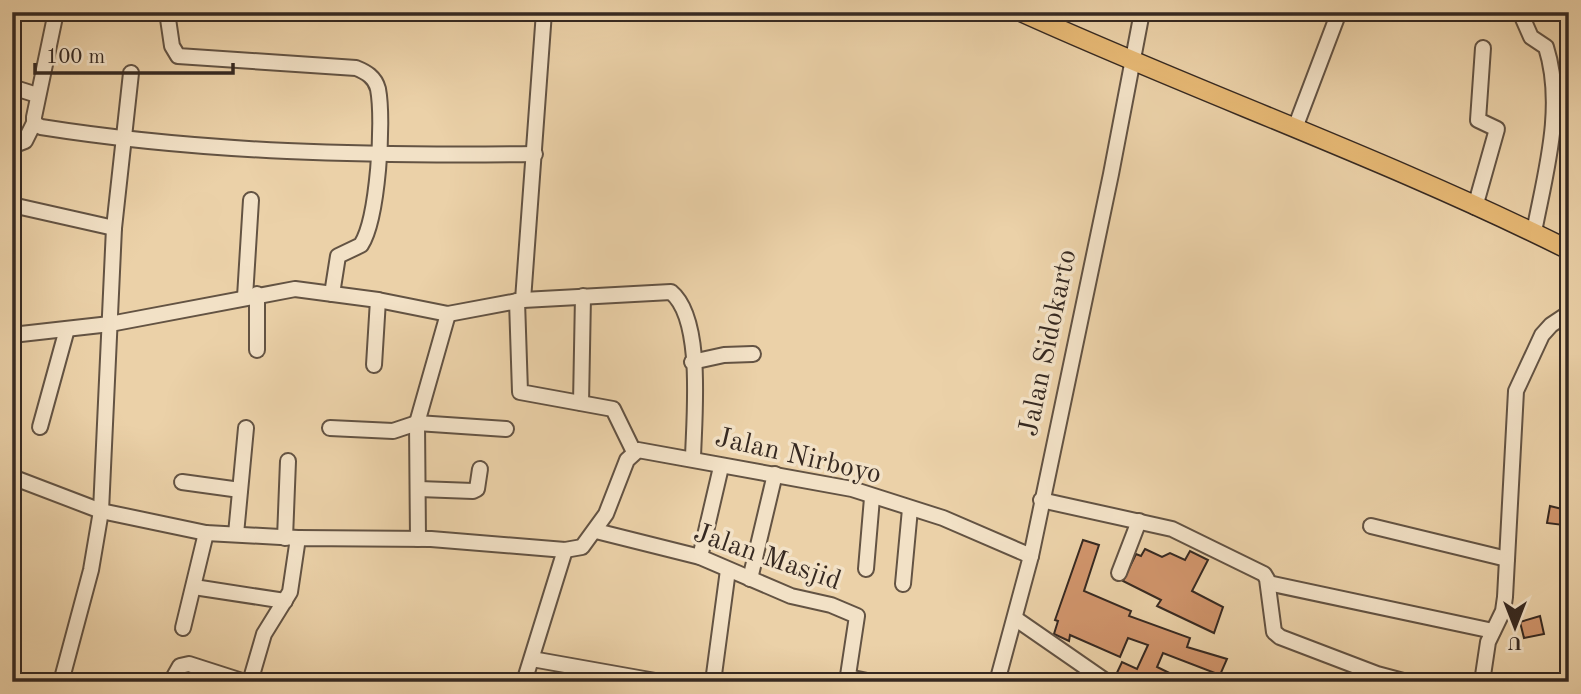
<svg xmlns="http://www.w3.org/2000/svg" width="1581" height="694" font-family="'Old Standard TT',serif">
<style>
.building{fill:#d1956c;stroke:#362921;stroke-width:2}
.lines{fill:none;stroke-linecap:round;stroke-linejoin:round}
.minor-casing{stroke:#635343;stroke-width:18}
.major-casing{stroke:#362921;stroke-width:21}
.minor{stroke:#f2e1c6;stroke-width:14}
.major{stroke:#e6b874;stroke-width:18}
.labels{text-anchor:middle;dominant-baseline:central;stroke-width:7;stroke-linejoin:round;paint-order:stroke}
.street-label{font-size:28px;fill:#362921;stroke:#f2e1c6}
</style>
<rect width="100%" height="100%" fill="#ebd1a8"/>
<filter id="stains"><feTurbulence type="fractalNoise" baseFrequency=".00286" numOctaves="4"/><feColorMatrix values="0 0 0 0 .2 0 0 0 0 .09 0 0 0 0 .02 0 0 0 .5 -.17"/></filter>
<radialGradient id="worn" r=".72"><stop offset=".6" stop-color="#630" stop-opacity="0"/><stop offset="1" stop-color="#630" stop-opacity=".3"/></radialGradient>
<g class="building">
<path d="M1550,506L1566,510L1563,525L1547,523Z"/>
<path d="M1083,540L1099,545L1084,591L1131,611L1129,616L1190,638L1187,647L1227,659L1220,675L1163,653L1157,667L1188,682H1116L1115,677L1122,662L1137,669L1148,645L1128,638L1120,657L1070,635L1069,641L1054,634L1058,621L1055,620Z"/>
<path d="M1145,549L1162,557L1170,553L1185,560L1190,551L1208,560L1192,591L1223,607L1214,633L1157,606L1161,600L1123,581L1136,554L1141,556Z"/>
<path d="M1540,616L1544,634L1524,638L1520,622Z"/>
</g>
<g class="lines">
<defs>
<g id="minor">
<path d="M56,12L34,117V123L41,127C205,153 369,156 535,154"/>
<path d="M167,12L172,46L178,56L356,68C366,72 375,77 378,89C384,120 378,219 361,245L338,256L332,294"/>
<path d="M1520,12L1531,37L1546,47C1565,107 1545,174 1534,232"/>
<path d="M12,87L37,95"/>
<path d="M1295,128L1339,12"/>
<path d="M12,146L25,141L34,123"/>
<path d="M12,205L114,228"/>
<path d="M1475,207L1497,129L1478,120L1483,48"/>
<path d="M245,297L251,200"/>
<path d="M523,300L544,12"/>
<path d="M517,301L520,392L613,409L634,452"/>
<path d="M12,335L110,324L295,289L378,300L448,314L523,300L671,292C704,319 694,417 693,458"/>
<path d="M257,350V294"/>
<path d="M692,362L724,355L753,354"/>
<path d="M374,365L378,300"/>
<path d="M581,403L583,296"/>
<path d="M40,427L67,329"/>
<path d="M330,428L393,431L417,423L506,429"/>
<path d="M12,477L101,511L206,533L298,538"/>
<path d="M182,482L240,490"/>
<path d="M419,489L473,491L477,489L480,469"/>
<path d="M1041,500L1172,529L1264,574L1267,579L1274,632L1280,637L1377,674L1407,682"/>
<path d="M1371,526L1507,559"/>
<path d="M596,531L700,557L791,596L831,605L857,616L847,682"/>
<path d="M236,534L246,428"/>
<path d="M285,538L288,461"/>
<path d="M418,539L417,423L448,314"/>
<path d="M700,557L721,467"/>
<path d="M866,569L872,498"/>
<path d="M1119,573L1139,521"/>
<path d="M750,579L775,474"/>
<path d="M1268,583L1493,631"/>
<path d="M903,584L910,509"/>
<path d="M194,587L285,601"/>
<path d="M1016,619L1107,682"/>
<path d="M183,628L206,533"/>
<path d="M532,659L661,682"/>
<path d="M848,677L872,682"/>
<path d="M61,682L91,570L101,511L114,228L131,73"/>
<path d="M171,682L180,666L189,664L245,682"/>
<path d="M250,682L264,634L290,592L298,538L431,539L565,550L582,547L606,514L627,460L638,450L852,489L943,518L1031,556"/>
<path d="M524,682L565,550"/>
<path d="M713,682L728,570"/>
<path d="M997,682L1031,556L1111,174L1142,12"/>
<path d="M1482,682L1488,642L1503,611L1505,597L1516,391L1542,335L1551,325L1569,313"/>
</g>
<path id="major" d="M1021,12C1202,94 1391,161 1569,250"/>
</defs>
<use href="#minor" class="minor-casing"/>
<use href="#major" class="major-casing"/>
<use href="#minor" class="minor"/>
<use href="#major" class="major"/>
</g>
<g class="labels">
<g class="street-label">
<text transform="translate(1049 343) rotate(-78)">Jalan Sidokarto</text>
<text transform="translate(798 457) rotate(13)">Jalan Nirboyo</text>
<text transform="translate(767 558) rotate(19)">Jalan Masjid</text>
</g>
</g>
<rect width="1581" height="694" fill="none" stroke="#ebd1a8" stroke-width="42"/>
<rect x="14" y="14" width="1553" height="666" fill="none" stroke="#362921" stroke-width="3.5"/>
<rect x="21" y="21" width="1539" height="652" fill="none" stroke="#362921" stroke-width="2"/>
<g transform="translate(1515 627) rotate(180)" stroke="#f2e1c6" stroke-width="5" paint-order="stroke">
<path d="M0-5L12 26L0 18L-12 26Z" fill="#362921"/>
<text y="-10" font-size="19" font-weight="bold" text-anchor="middle" fill="#362921">U</text>
</g>
<path d="M35 63v10h198v-10" fill="none" stroke="#362921" stroke-width="3.5"/>
<text x="46" y="63" font-size="21" fill="#362921" stroke="#f2e1c6" stroke-width="5" paint-order="stroke">100 m</text>
<rect width="100%" height="100%" filter="url(#stains)"/>
<rect width="100%" height="100%" fill="url(#worn)"/>
</svg>
